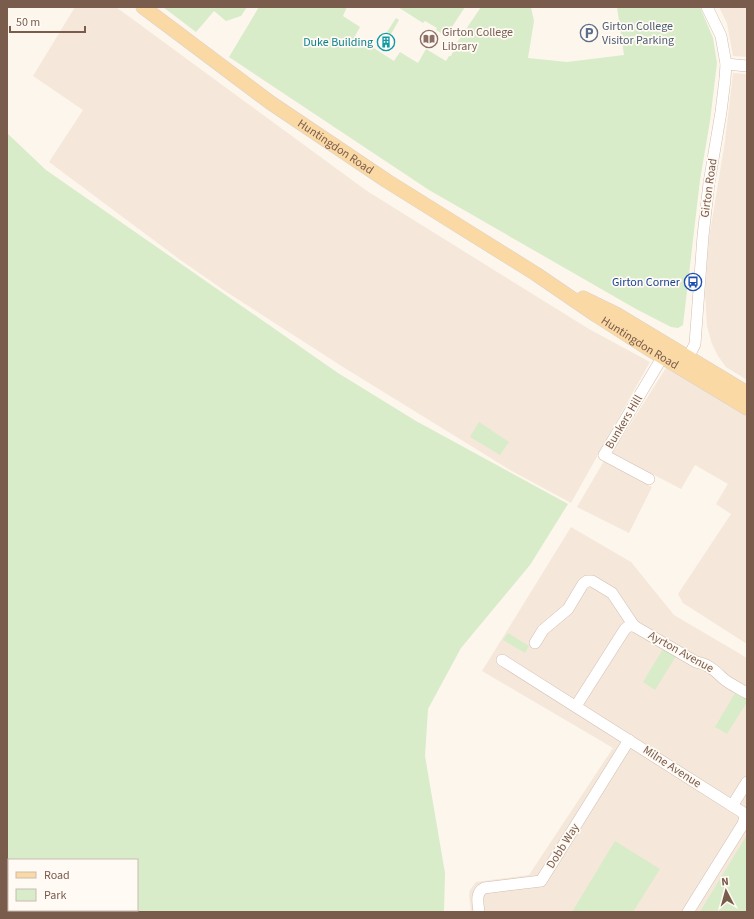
<svg xmlns="http://www.w3.org/2000/svg" width="754" height="919" font-family="'Source Sans 3',sans-serif">
<style>
.residential{fill:#f5e8da}
.green{fill:#d8ecc9;fill-rule:evenodd}
.lines{fill:none;stroke-linecap:round;stroke-linejoin:round}
.minor-casing{stroke:#d1beb0;stroke-width:12}
.major-casing{stroke:#dad1cd;stroke-width:15}
.minor{stroke:#fff;stroke-width:11}
.major{stroke:#fbd9a5;stroke-width:14}
.labels{text-anchor:middle;dominant-baseline:central;stroke-width:3.5;stroke-linejoin:round;paint-order:stroke}
.service-label{font-size:12px;fill:#4e5e75;stroke:#fffaf3;text-anchor:start}
.education-label{font-size:12px;fill:#785e54;stroke:#fffaf3;text-anchor:start}
.culture-label{font-size:12px;fill:#0d838f;stroke:#fffaf3;text-anchor:end}
.street-label{font-size:12px;fill:#7a5c4d;stroke:#fffaf3}
.transit-label{font-size:12px;fill:#164399;stroke:#fffaf3;text-anchor:end}
</style>
<rect width="100%" height="100%" fill="#fdf6ec"/>
<g class="residential">
<path d="M75,7H116L367,191L589,329L650,362L571,503L510,470L343,367L225,291L179,259L49,162L83,110L33,76Z"/>
<path d="M719,7H747V57L733,56L727,23Z"/>
<path d="M733,73L747,74V380L726,367L718,356L712,344L707,326L705,294L709,238L725,141Z"/>
<path d="M666,368L694,383L747,415V644L683,603L678,594L731,514L716,504L728,484L695,465L681,489L612,453Z"/>
<path d="M604,461L652,487L629,533L577,507Z"/>
<path d="M571,527L631,562L674,615L747,658V912H471L469,895L470,890L476,882L529,875L613,748L482,671Z"/>
</g>
<g class="green">
<path d="M163,7H247L241,16L226,21L214,11L196,32Z"/>
<path d="M259,7H347L343,16L360,27L355,36L394,61L400,52L418,63L426,49L446,61L449,56H451L455,48L454,47L481,7H531L534,21L528,58L567,62L624,55L617,7H700L713,38L717,63L710,121L700,180L683,325L678,328L671,327L636,309L429,190L229,57Z"/>
<path d="M398,7H465L446,36L436,30L437,28L425,21L423,23Z"/>
<path d="M396,18L399,20L387,41L383,38Z"/>
<path d="M7,133L46,170L338,373L416,421L568,504L530,565L461,648L428,709L425,756L445,873L444,912H7ZM9,860H137V910H9Z"/>
<path d="M479,422L509,442L500,455L470,437Z"/>
<path d="M508,633L529,646L525,653L503,640Z"/>
<path d="M663,649L676,656L655,690L643,682Z"/>
<path d="M735,693L747,700V702L727,734L715,727Z"/>
<path d="M747,835V912H700L704,905Z"/>
<path d="M615,841L660,869L633,912H572Z"/>
</g>
<g class="lines">
<defs>
<g id="minor">
<path d="M726,64L747,66"/>
<path d="M685,364L695,344L703,236L709,183L721,112L725,79L726,64L721,36L707,7"/>
<path d="M649,479L604,455L666,351"/>
<path d="M535,643L543,630L568,609L583,584L587,581H592L612,593L634,626"/>
<path d="M502,660L742,812L745,817L743,824L688,912"/>
<path d="M576,706L625,629L629,626H634L696,662C709,664 716,672 725,680C732,685 740,689 747,693"/>
<path d="M732,806L747,782"/>
<path d="M479,912C478,903 475,893 484,888L541,881L629,740"/>
</g>
<g id="major">
<path id="s1" d="M143,7L271,103L387,181L536,274L596,315L646,347L747,408"/>
<path d="M583,298L616,314L747,393"/>
</g>
</defs>
<use href="#minor" class="minor-casing"/>
<use href="#major" class="major-casing"/>
<use href="#minor" class="minor"/>
<use href="#major" class="major"/>
</g>
<defs>
<symbol id="parking-ring" viewBox="-11 -11 22 22"><circle r="9.5" fill="#fffaf3" stroke="#5c6f8a" stroke-width="1.5"/><path d="M-3.5-5.5H1a3.5 3.5 0 0 1 0 7H-1V5.5H-3.5ZM-1-3.4V-.6H.8a1.4 1.4 0 0 0 0-2.8Z" fill="#5c6f8a"/></symbol>
<symbol id="library-ring" viewBox="-11 -11 22 22"><circle r="9.5" fill="#fffaf3" stroke="#8d6e63" stroke-width="1.5"/><path d="M-6-4Q-3-5.5-.7-3.5V5Q-3 3-6 4ZM6-4Q3-5.5 .7-3.5V5Q3 3 6 4Z" fill="#8d6e63"/></symbol>
<symbol id="building-ring" viewBox="-11 -11 22 22"><circle r="9.5" fill="#fffaf3" stroke="#0f9aa8" stroke-width="1.5"/><path d="M-4-6H4V6H1V3H-1V6H-4ZM-2.5-4.3h1.7v1.8h-1.7ZM.8-4.3h1.7v1.8H.8ZM-2.5-1h1.7V.8h-1.7ZM.8-1h1.7V.8H.8Z" fill="#0f9aa8"/></symbol>
<symbol id="bus-ring" viewBox="-11 -11 22 22"><circle r="9.5" fill="#fffaf3" stroke="#1a4fb4" stroke-width="1.5"/><path d="M-5-6H5V4H4V6H2V4H-2V6H-4V4H-5ZM-3.5-4V0h7V-4ZM-3.5 1.2v1.5H-2V1.2ZM2 1.2v1.5H3.5V1.2Z" fill="#1a4fb4"/></symbol>
</defs>
<g fill-rule="evenodd">
<use href="#parking-ring" x="579" y="23" width="20" height="20"/>
<use href="#library-ring" x="419" y="29" width="20" height="20"/>
<use href="#building-ring" x="376" y="32" width="20" height="20"/>
<use href="#bus-ring" x="683" y="272" width="20" height="20"/>
</g>
<g class="labels">
<g class="service-label">
<text x="602" y="26">Girton College<tspan x="602" dy="14">Visitor Parking</tspan></text>
</g>
<g class="education-label">
<text x="442" y="32">Girton College<tspan x="442" dy="14">Library</tspan></text>
</g>
<g class="culture-label">
<text x="373" y="42">Duke Building</text>
</g>
<g class="street-label">
<text stroke="none"><textPath href="#s1" startOffset="238">Huntingdon Road</textPath></text>
<text transform="translate(709 188) rotate(-82)">Girton Road</text>
<text stroke="none"><textPath href="#s1" startOffset="600">Huntingdon Road</textPath></text>
<text transform="translate(624 422) rotate(-59)">Bunkers Hill</text>
<text transform="translate(681 652) rotate(29)">Ayrton Avenue</text>
<text transform="translate(672 767) rotate(33)">Milne Avenue</text>
<text transform="translate(563 846) rotate(-58)">Dobb Way</text>
</g>
<g class="transit-label">
<text x="680" y="282">Girton Corner</text>
</g>
</g>
<rect width="754" height="919" fill="none" stroke="#7a5c4d" stroke-width="16"/>
<rect x="8" y="859" width="130" height="52" fill="#fffaf3" stroke="#cabbb1"/>
<rect x="16" y="872" width="20" height="6" fill="#fbd9a5" stroke="#cabbb1"/>
<text x="44" y="879" font-size="12" fill="#7a5c4d">Road</text>
<rect x="16" y="889" width="20" height="12" fill="#d8ecc9" stroke="#cabbb1"/>
<text x="44" y="899" font-size="12" fill="#7a5c4d">Park</text>
<g transform="translate(726 891) rotate(354)" stroke="#fffaf3" stroke-width="3" paint-order="stroke">
<path d="M0-3L7 15L0 10L-7 15Z" fill="#7a5c4d"/>
<text y="-6" font-size="11" font-weight="bold" text-anchor="middle" fill="#7a5c4d">N</text>
</g>
<path d="M10 26v6h75v-6" fill="none" stroke="#7a5c4d" stroke-width="2"/>
<text x="16" y="26" font-size="12" fill="#7a5c4d" stroke="#fffaf3" stroke-width="3" paint-order="stroke">50 m</text>
</svg>
